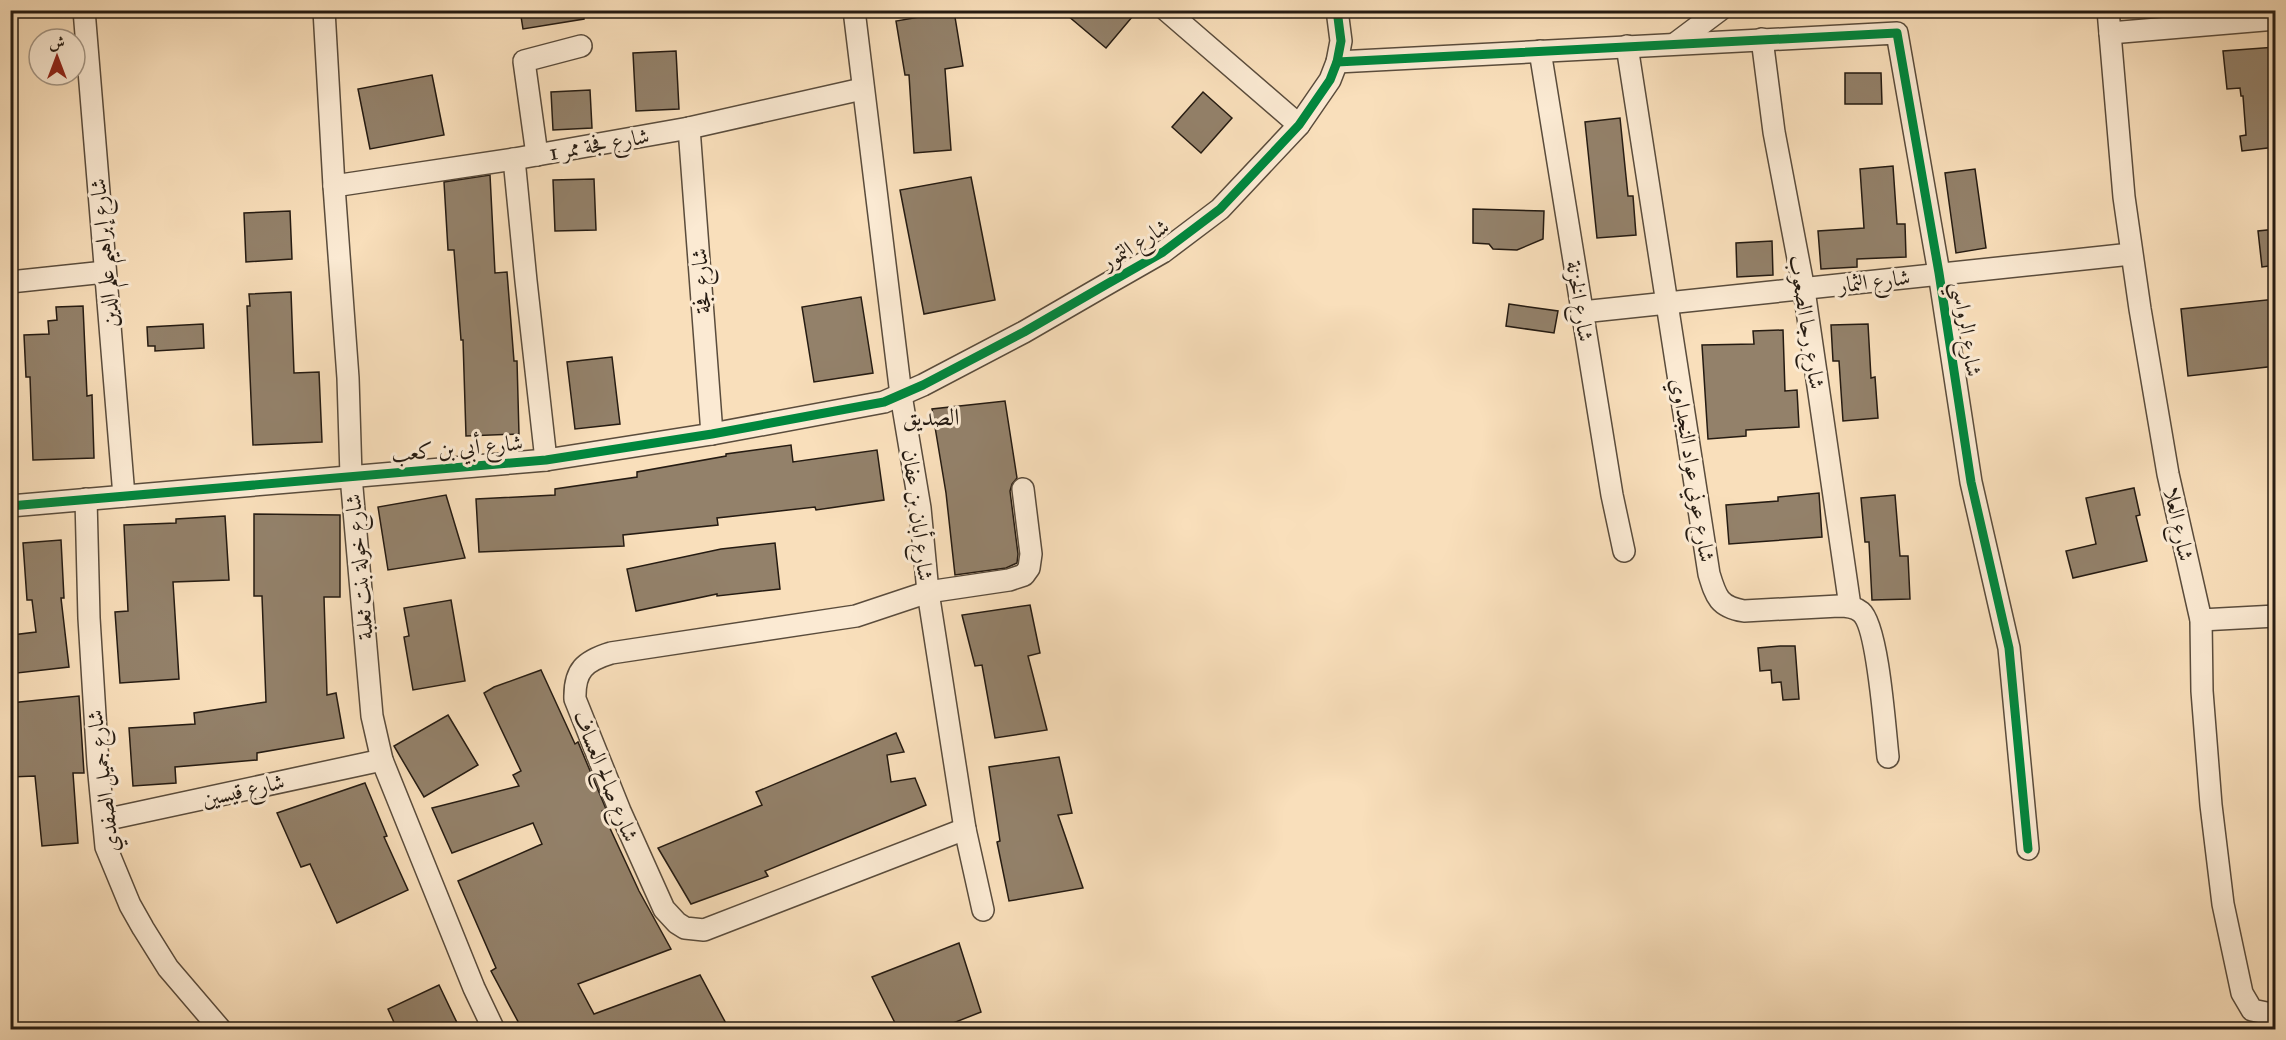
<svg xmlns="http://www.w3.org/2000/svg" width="2286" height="1040" font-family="'IM FELL Great Primer',Amiri,serif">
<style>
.building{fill:#93816a;stroke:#251b12;stroke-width:1.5}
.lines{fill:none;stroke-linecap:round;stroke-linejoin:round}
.minor-casing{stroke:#5a4c3c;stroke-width:24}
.minor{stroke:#fbead3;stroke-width:21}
.cycleway-casing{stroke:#fbead3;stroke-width:13}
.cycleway{stroke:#00873e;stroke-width:9}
.labels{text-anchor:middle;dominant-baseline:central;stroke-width:6;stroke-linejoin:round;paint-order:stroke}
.street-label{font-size:22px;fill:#251b12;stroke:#fbead3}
.neighbourhood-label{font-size:24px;fill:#251b12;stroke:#fbead3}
</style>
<rect width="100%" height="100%" fill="#f9dfbb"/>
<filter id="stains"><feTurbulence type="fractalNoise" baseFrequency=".00333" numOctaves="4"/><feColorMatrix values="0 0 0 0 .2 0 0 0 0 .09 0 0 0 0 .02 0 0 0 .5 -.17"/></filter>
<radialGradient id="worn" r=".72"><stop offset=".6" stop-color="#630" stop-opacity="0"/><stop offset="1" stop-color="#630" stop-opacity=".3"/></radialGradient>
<g class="building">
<path d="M520,10H584V19L523,29Z"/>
<path d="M1061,10H1138L1106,48Z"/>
<path d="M954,11L963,66L945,69L951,150L914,153L909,75H905L896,21Z"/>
<path d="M2276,47V147L2242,151L2240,136L2246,135L2243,96H2241L2240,88L2227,89L2223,51Z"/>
<path d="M676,51L679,109L636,111L633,53Z"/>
<path d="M1845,73H1881L1882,104H1845Z"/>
<path d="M432,75L444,135L370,149L358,89Z"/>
<path d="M590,90L592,128L553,130L551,92Z"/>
<path d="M1203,92L1232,118L1201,153L1172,127Z"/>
<path d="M1620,118L1628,196H1633L1636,235L1597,238L1585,122Z"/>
<path d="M1893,166L1897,224H1905L1906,257L1857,259V267L1821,269L1818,231L1864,228L1860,169Z"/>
<path d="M1975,169L1986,248L1956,253L1945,173Z"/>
<path d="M490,175L495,273L507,272L514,361H517L519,434L466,436L463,340H461L454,250H448L444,182Z"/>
<path d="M971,177L995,300L924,314L900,190Z"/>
<path d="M594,179L596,230L555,231L553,180Z"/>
<path d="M1473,209L1544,211L1543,239L1517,250L1493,249L1489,244L1473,243Z"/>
<path d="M290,211L292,259L246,262L244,213Z"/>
<path d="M2276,229V265L2262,267L2258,231Z"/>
<path d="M1772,241L1773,275L1737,277L1736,243Z"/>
<path d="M291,292L294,373L319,372L322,442L253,445L247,306H250L249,294Z"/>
<path d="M861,297L873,373L814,382L802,307Z"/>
<path d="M2276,299V366L2188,376L2181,309Z"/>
<path d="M1509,304L1558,311L1554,333L1506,326Z"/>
<path d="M83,306L87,396L92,395L94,458L33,460L30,377H26L24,335L49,334L48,321L57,320L56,307Z"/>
<path d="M203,324L204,348L155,351V346H148L147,327Z"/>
<path d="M1868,324L1871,378L1875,377L1878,418L1843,421L1839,361H1833L1831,325Z"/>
<path d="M1783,330L1785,391L1797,390L1799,427L1746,430V436L1708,439L1702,345L1754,344L1753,331Z"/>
<path d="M612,357L620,424L575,429L567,362Z"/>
<path d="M1005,401L1017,478L1012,484L1010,491L1018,554L1017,563L1006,568L955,575L946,493L932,409Z"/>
<path d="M791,445L793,462L877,450L884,500L816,510L815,507L717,518L718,525L623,535L624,546L479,552L476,499L555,495V489L637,477V472L726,456V454Z"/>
<path d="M2134,488L2140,515L2136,516L2147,561L2073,578L2066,551L2096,544L2086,498Z"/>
<path d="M1819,493L1822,537L1729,544L1726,505L1778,501V497Z"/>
<path d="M446,495L465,558L388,570L378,507Z"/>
<path d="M1895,495L1900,556H1908L1910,599L1872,600L1869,542H1865L1861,498Z"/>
<path d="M254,514L340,515V597H324L327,695L336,693L344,738L257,753V760L175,767L176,783L133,786L129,728L195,724L194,713L266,702L262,596H254Z"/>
<path d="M225,516L229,580L173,582L179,679L120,683L115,612L128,611L124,525L176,523V519Z"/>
<path d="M61,540L64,598H61L69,667L17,673L12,635L36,632L32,600H27L23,543Z"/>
<path d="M775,543L780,589L717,596V594L636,611L627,569L721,549Z"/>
<path d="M451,600L465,681L413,690L404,637L409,636L404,608Z"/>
<path d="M1030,605L1040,653L1028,656L1047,730L995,738L982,665L975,666L962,615Z"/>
<path d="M1780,646H1795L1799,699L1783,700L1781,682L1772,683L1771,670L1760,671L1758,648Z"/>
<path d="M541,670L575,744L578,742L606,809L602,811L639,891L671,949L578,984L594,1014L700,975L729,1029H522L491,971L496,968L458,881L542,844L533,823L452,853L432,808L519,786L513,775L521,771L484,693L494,687Z"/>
<path d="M79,696L84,773H73L78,843L42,846L35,776L10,777V703Z"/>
<path d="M448,715L478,765L424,797L394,746Z"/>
<path d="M896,733L904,752L887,755L891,782L915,778L926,805L765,871L768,876L691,904L658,848L762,805L756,792Z"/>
<path d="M1059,757L1072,813L1058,815L1083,888L1009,901L997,842L1000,841L989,767Z"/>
<path d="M365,783L387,836L384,837L408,890L337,923L310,864L301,867L277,813Z"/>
<path d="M959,943L981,1012L938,1029H898L872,977Z"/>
<path d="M439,985L460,1029H397L388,1009Z"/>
</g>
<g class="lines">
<defs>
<g id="minor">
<path d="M84,10L124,496"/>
<path d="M324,10L334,186L348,378L351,476L372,716L382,760L474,988L494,1030"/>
<path d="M854,10L901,395L920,508L928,592L965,829L983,910"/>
<path d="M1166,10L1299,125"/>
<path d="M2108,10L2124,197L2140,309L2168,474L2201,620L2202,691L2211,805L2223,904L2242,993L2252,1010L2276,1015"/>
<path d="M2110,33L2276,19"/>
<path d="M1762,39L1774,132L1804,290L1850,606"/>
<path d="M1676,43L1720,10"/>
<path d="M1627,46L1709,574C1716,597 1719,607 1744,611L1839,606C1847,606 1855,607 1861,612C1878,626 1885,731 1888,757"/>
<path d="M1540,51L1612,495L1624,551"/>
<path d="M1337,62L1897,33L1939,273L1971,482L2009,648L2028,849"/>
<path d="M689,128L712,434"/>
<path d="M537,155L524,61L581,46"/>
<path d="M514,159L526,281L546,460"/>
<path d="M334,186L514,159L689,128L862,89"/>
<path d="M10,282L105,272"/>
<path d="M1582,312L2131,254"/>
<path d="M86,499L89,618L98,764L106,847L130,905L143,928L168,968L221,1030"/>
<path d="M10,506L546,460L712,434L884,402L923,385L1024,332L1107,284L1163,252L1220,209L1299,125L1330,80L1337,62L1341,41L1337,10"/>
<path d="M2201,620L2276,616"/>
<path d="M104,820L382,760"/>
<path d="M965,829L704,930L685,928L677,923L664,909L620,811L575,699C574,670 585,661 611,653L856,616L928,592L1009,580L1024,575L1029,568L1031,554L1023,489"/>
</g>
</defs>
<use href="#minor" class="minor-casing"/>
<use href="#minor" class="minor"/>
<defs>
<g id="cycleway">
<path d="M1337,62L1897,33L1939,273L1971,482L2009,648L2028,849"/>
<path d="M10,506L546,460L712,434L884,402L923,385L1024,332L1107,284L1163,252L1220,209L1299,125L1330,80L1337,62L1341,41L1337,10"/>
</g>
</defs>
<use href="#cycleway" class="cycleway-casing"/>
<use href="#cycleway" class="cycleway"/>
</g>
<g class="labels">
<g class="street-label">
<text transform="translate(599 144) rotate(-10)">شارع فجة ممر 1</text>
<text transform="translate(1135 244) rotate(-32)">شارع التمور</text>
<text transform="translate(104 253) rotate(-95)">شارع إبراهيم علم الدين</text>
<text transform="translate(701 281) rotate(-94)">شارع فجة</text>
<text transform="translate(1874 281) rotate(-7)">شارع الثمار</text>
<text transform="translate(1580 301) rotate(81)">شارع الخزنة</text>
<text transform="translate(1807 322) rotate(81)">شارع رجا الصعوب</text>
<text transform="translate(1967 329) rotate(81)">شارع الرواسي</text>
<text transform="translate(457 448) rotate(-5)">شارع أبي بن كعب</text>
<text transform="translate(1693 470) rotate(81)">شارع عوني عواد النجداوي</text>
<text transform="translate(918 515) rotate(83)">شارع أبان بن عفان</text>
<text transform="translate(2179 524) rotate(78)">شارع العلا</text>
<text transform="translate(359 567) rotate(-95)">شارع خولة بنت ثعلبة</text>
<text transform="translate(606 776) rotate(68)">شارع صالح العساف</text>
<text transform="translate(103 781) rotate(-97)">شارع جميل الصفدي</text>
<text transform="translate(243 790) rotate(-13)">شارع قيسين</text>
</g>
<g class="neighbourhood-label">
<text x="931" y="417">الصديق</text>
</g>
</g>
<rect width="2286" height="1040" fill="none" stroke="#f9dfbb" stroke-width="36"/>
<rect x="12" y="12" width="2262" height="1016" fill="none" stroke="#251b12" stroke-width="3"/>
<rect x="18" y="18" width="2250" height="1004" fill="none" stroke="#251b12" stroke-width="1.5"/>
<g transform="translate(57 57)"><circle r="28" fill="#fbead3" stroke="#a59786" stroke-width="1.5"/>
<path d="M0-4.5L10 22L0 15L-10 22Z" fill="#8f2418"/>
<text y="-9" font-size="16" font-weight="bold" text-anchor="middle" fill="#251b12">ش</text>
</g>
<rect width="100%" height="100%" filter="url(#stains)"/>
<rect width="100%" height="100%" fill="url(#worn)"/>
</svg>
